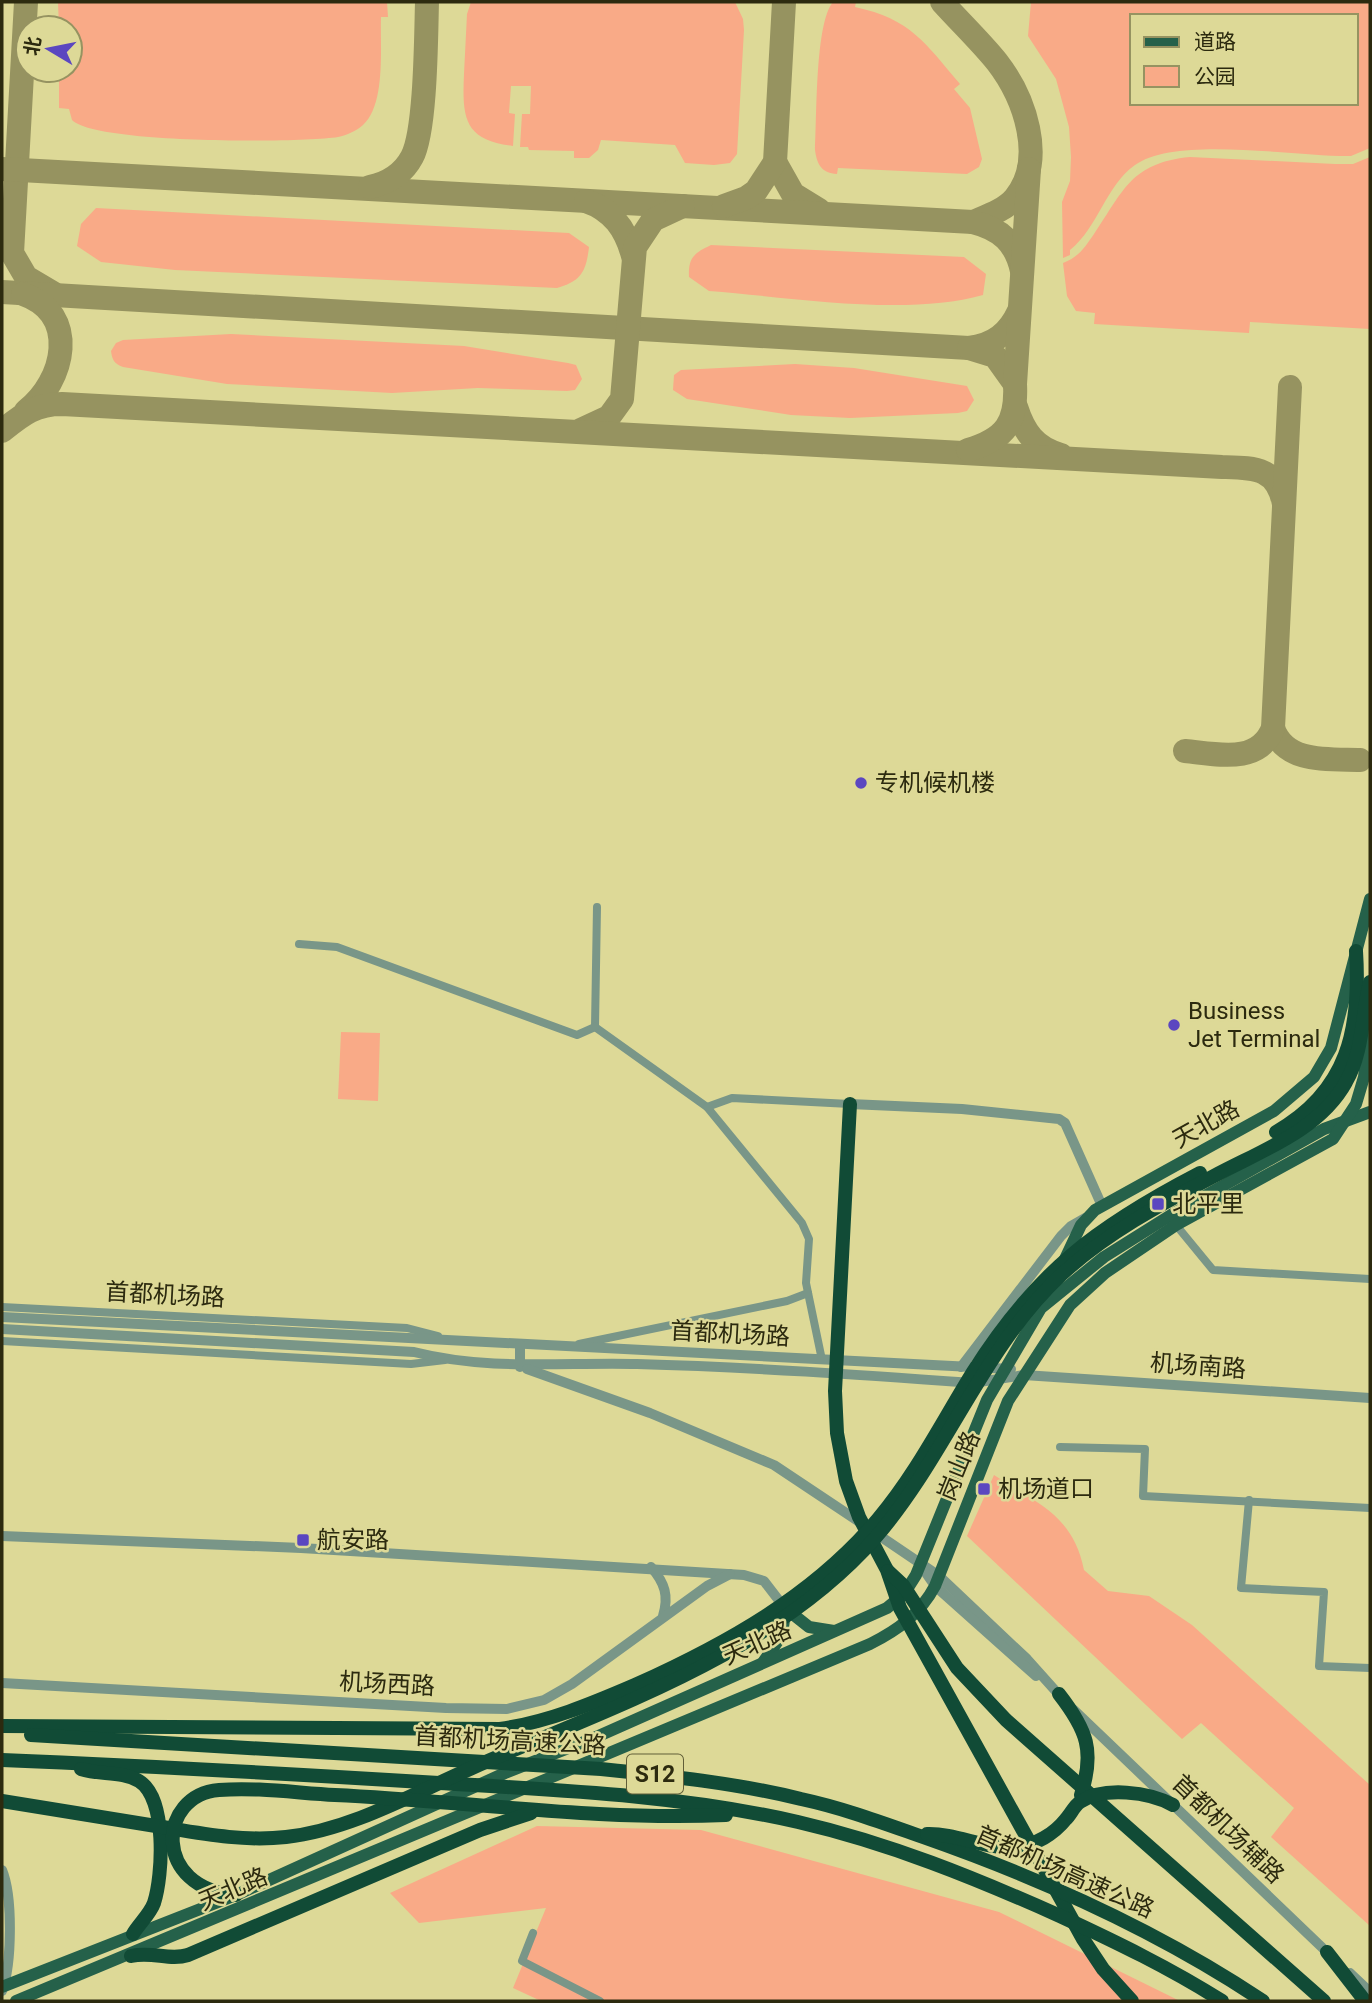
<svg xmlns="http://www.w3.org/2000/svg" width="1372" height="2003" font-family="Roboto,'Noto Sans SC',sans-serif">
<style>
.green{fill:#f9aa87;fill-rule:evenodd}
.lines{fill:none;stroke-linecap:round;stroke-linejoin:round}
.taxiway{stroke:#969360;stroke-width:24}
.minor{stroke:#799688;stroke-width:8}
.tertiary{stroke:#799688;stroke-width:10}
.primary{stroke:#25614a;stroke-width:12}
.motorway{stroke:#114b36;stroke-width:14}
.poi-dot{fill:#5b47c0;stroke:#ddd997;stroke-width:2.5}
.labels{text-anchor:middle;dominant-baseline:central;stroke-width:5;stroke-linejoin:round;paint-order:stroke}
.shield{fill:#ddd997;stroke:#615e38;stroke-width:2}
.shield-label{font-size:23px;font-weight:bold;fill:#2c2a0f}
.poi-label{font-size:24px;fill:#2c2a0f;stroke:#ddd997;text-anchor:start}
.street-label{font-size:24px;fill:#2c2a0f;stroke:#ddd997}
</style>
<rect width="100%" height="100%" fill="#ddd997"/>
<g class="green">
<path d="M58,2H387L388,17H381C380,47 386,104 363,125C356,131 347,135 338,137C300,143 95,144 72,120L69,109L59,108V70H70V28H59Z"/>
<path d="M471,2H735L743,19L744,30L737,154L730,163L714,165L685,163L675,145L601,140L598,150L589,158H574V151L529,150L528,147H520L522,114H530L531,86H511L509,113L515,114L513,146C464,140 462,118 464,74C465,54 466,34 467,14Z"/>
<path d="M833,2H856L855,7C911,19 925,43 960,84L954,89L970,108L982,159L979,167L967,174L838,168L837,174C822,173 817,165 815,150C817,118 815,23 833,2Z"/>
<path d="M1031,2H1370V148L1351,156C1297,157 1176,135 1135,165C1106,185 1098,228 1070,250V255L1063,258L1062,202L1070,181L1071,157L1069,127L1056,79L1028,36ZM1132,16H1356V103H1132Z"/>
<path d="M1190,157L1335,164H1353L1370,157V329L1250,322L1249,333L1094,324L1095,313L1076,311L1067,296L1063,263C1079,257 1085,247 1094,234C1124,190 1131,163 1190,157Z"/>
<path d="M96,208L569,233L589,247C586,272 581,281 557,288L175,270L101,262L77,246L81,224Z"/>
<path d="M711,245L964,257L986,274L983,295C906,317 790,297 709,291L689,277C688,258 694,253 711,245Z"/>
<path d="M231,334L464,346L568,363L576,365L582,379L575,390L567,391L478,388L392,393L227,384L123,367C114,364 112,359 111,351L116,343L123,340Z"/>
<path d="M795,364L854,368L967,386L974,400L967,411L958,413L850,418L791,415L687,399L673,390L674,375L681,370Z"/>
<path d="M341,1032L380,1033L378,1101L338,1099Z"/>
<path d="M994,1475C1038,1504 1073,1515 1084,1570L1108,1591L1149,1596L1192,1625L1370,1785V1926L1271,1837L1294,1808L1201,1723L1182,1739L967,1536Z"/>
<path d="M537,1826L701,1830L999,1912L1180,2001H541L513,1988L546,1908L419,1923L390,1893Z"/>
</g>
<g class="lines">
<g class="taxiway">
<path d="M26,2L12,253L26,277L53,293"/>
<path d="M942,2C960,22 980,41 997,62C1024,97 1047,159 1015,198C1005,210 987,216 973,222"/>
<path d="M775,162L793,194L819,210"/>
<path d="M2,169L973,222C1001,229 1016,243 1022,271"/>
<path d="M370,187C388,183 403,174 412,157C426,131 426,35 427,2"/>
<path d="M586,201C613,210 626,230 633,256"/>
<path d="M724,206L746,198L756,191L775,162L784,2"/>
<path d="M2,292L969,348"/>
<path d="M23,294C80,314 65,381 26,411"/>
<path d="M1015,384L995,356L969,348C994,345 1009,333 1019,311"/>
<path d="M1016,407C1024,432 1035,448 1061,455"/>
<path d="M581,430L609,417L622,399L635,247L653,220L683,206"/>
<path d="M2,431C22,415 35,404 62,404L1222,467C1254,468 1277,467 1284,504"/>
<path d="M968,450C1006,439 1017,422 1015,384L1029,169"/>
<path d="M1273,728C1285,764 1329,759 1360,760"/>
<path d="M1185,751C1217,754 1259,765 1273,728L1290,387"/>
</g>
<g class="minor">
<path d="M597,907L595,1027L707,1107L802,1223L809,1239L806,1283L822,1360"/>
<path d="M299,944L337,947L577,1035L595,1027"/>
<path d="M707,1107L732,1098L850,1104"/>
<path d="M1176,1225L1213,1270L1370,1279"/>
<path d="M2,1307L407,1328L438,1336"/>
<path d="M2,1341L411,1364L445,1360"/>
<path d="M579,1344L787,1301L808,1293"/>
<path d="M1060,1447L1145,1449L1143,1496L1370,1508"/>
<path d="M1249,1500L1241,1588L1324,1592L1319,1666L1370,1668"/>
<path d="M533,1933L522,1961L600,2001"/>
</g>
<g class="tertiary">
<path d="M850,1104L962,1109L1059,1119L1065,1123L1102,1206"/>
<path d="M2,1317L1011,1369"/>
<path d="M2,1329L414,1352C489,1371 562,1362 637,1364C750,1367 862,1375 973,1383L1024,1375L1370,1398"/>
<path d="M520,1367V1344"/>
<path d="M961,1367L1061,1236L1071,1226L1085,1218"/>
<path d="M527,1369L650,1413L774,1465L861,1523"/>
<path d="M874,1532L939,1576L1027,1659L1061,1697"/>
<path d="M2,1536L301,1548L744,1575L764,1581L784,1607"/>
<path d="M921,1566L935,1586L1036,1676"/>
<path d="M651,1567C665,1583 669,1596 663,1616"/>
<path d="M2,1683L446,1708L507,1709L544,1700L572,1684L707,1586L730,1574"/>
<path d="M1074,1710L1331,1956"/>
<path d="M2,1870C13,1897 12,1964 2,1991"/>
<path d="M1350,1973L1370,1992"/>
</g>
<g class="primary">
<path d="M1064,1261L1081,1225L1095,1210L1274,1111L1314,1077L1331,1048L1370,899"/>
<path d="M785,1608L809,1627L834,1631"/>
<path d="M764,1661L782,1635L785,1612"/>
<path d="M2,1987L236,1895L505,1773L594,1738L887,1608L904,1594L916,1575L987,1400L1041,1308L1104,1257L1171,1215L1324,1129L1370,1112"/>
<path d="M16,2001L870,1644C898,1630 920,1614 935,1586L1008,1401L1070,1305L1105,1273L1176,1225L1333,1139L1356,1104L1364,1077L1370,1029"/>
</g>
<g class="motorway">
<path d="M850,1104L835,1391L837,1433L846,1481L859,1517L887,1570L900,1608L1083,1939L1103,1969L1132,2001"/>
<path d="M1276,1132C1348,1091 1361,1029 1356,951"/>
<path d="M888,1571L903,1585L957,1668L1006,1720L1324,2001"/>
<path d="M1059,1694C1087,1730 1095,1751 1081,1795"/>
<path d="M2,1726L500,1729C548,1722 591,1704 635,1685C726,1644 813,1596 878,1519C916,1474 942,1422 973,1372C1036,1272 1096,1227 1200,1173"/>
<path d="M31,1735L601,1769C669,1776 736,1783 801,1799C843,1808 883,1823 923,1837C1043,1879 1158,1931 1263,2001"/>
<path d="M2,1760C148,1766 293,1774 439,1783C559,1790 680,1795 798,1822C889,1843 975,1878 1060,1916C1116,1942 1170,1968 1222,2001"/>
<path d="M81,1769C99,1775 122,1771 139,1781C167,1798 163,1875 154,1903C150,1914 139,1924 133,1934"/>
<path d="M2,1801C53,1809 105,1818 156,1826C199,1833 242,1842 286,1837C350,1830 413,1794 472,1768C611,1707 774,1654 876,1537C946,1456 982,1349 1061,1275C1105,1234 1161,1204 1214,1176C1260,1151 1319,1131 1346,1082C1363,1053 1362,1014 1370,982"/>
<path d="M927,1834C957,1833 986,1850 1016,1847C1036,1845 1054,1834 1066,1819C1071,1814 1074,1806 1080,1802C1104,1786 1149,1792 1173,1805"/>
<path d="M236,1895C152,1889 157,1795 219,1790C257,1787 297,1793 335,1795C463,1801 599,1821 726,1815"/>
<path d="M1327,1952L1365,2001"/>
<path d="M131,1956C152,1951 170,1961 188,1955L480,1830L531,1813"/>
</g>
</g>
<g class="poi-dot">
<circle cx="861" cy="783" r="7"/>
<circle cx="1174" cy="1025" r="7"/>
<rect x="1151" y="1197" width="14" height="14" rx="3.5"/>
<rect x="977" y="1482" width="14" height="14" rx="3.5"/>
<rect x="296" y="1533" width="14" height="14" rx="3.5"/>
</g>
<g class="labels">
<rect class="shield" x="627" y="1754.5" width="56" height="39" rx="5"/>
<g class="shield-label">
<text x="655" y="1774">S12</text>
</g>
<g class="poi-label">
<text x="875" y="783">专机候机楼</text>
<text x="1188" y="1011">Business<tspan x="1188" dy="28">Jet Terminal</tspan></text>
<text x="1172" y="1204">北平里</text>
<text x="998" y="1489">机场道口</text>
<text x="317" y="1540">航安路</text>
</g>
<g class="street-label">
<text transform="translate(1206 1124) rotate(-29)">天北路</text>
<text transform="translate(165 1295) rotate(3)">首都机场路</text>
<text transform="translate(730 1334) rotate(3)">首都机场路</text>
<text transform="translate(1198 1366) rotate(4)">机场南路</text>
<text transform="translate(959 1466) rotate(-68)">岗山路</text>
<text transform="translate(757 1643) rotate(-24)">天北路</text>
<text transform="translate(387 1684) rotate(3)">机场西路</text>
<text transform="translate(510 1741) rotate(3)">首都机场高速公路</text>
<text transform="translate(1228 1829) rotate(44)">首都机场辅路</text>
<text transform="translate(1065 1872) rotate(24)">首都机场高速公路</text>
<text transform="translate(233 1889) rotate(-23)">天北路</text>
</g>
</g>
<rect width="1372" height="2003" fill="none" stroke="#2c2a0f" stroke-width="7"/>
<rect x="1130" y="14" width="228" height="91" fill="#ddd997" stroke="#969361" stroke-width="2"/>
<rect x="1144" y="37" width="35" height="10" fill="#25614a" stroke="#969361" stroke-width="2"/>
<text x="1194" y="49" font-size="21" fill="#2c2a0f">道路</text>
<rect x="1144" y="66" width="35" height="21" fill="#f9aa87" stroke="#969361" stroke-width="2"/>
<text x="1194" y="84" font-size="21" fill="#2c2a0f">公园</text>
<g transform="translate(49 49) rotate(280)"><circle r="33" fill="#ddd997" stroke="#969361" stroke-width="2"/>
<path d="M0-5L12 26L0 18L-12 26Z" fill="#5b47c0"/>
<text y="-10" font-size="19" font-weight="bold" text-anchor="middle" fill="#2c2a0f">北</text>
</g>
</svg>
